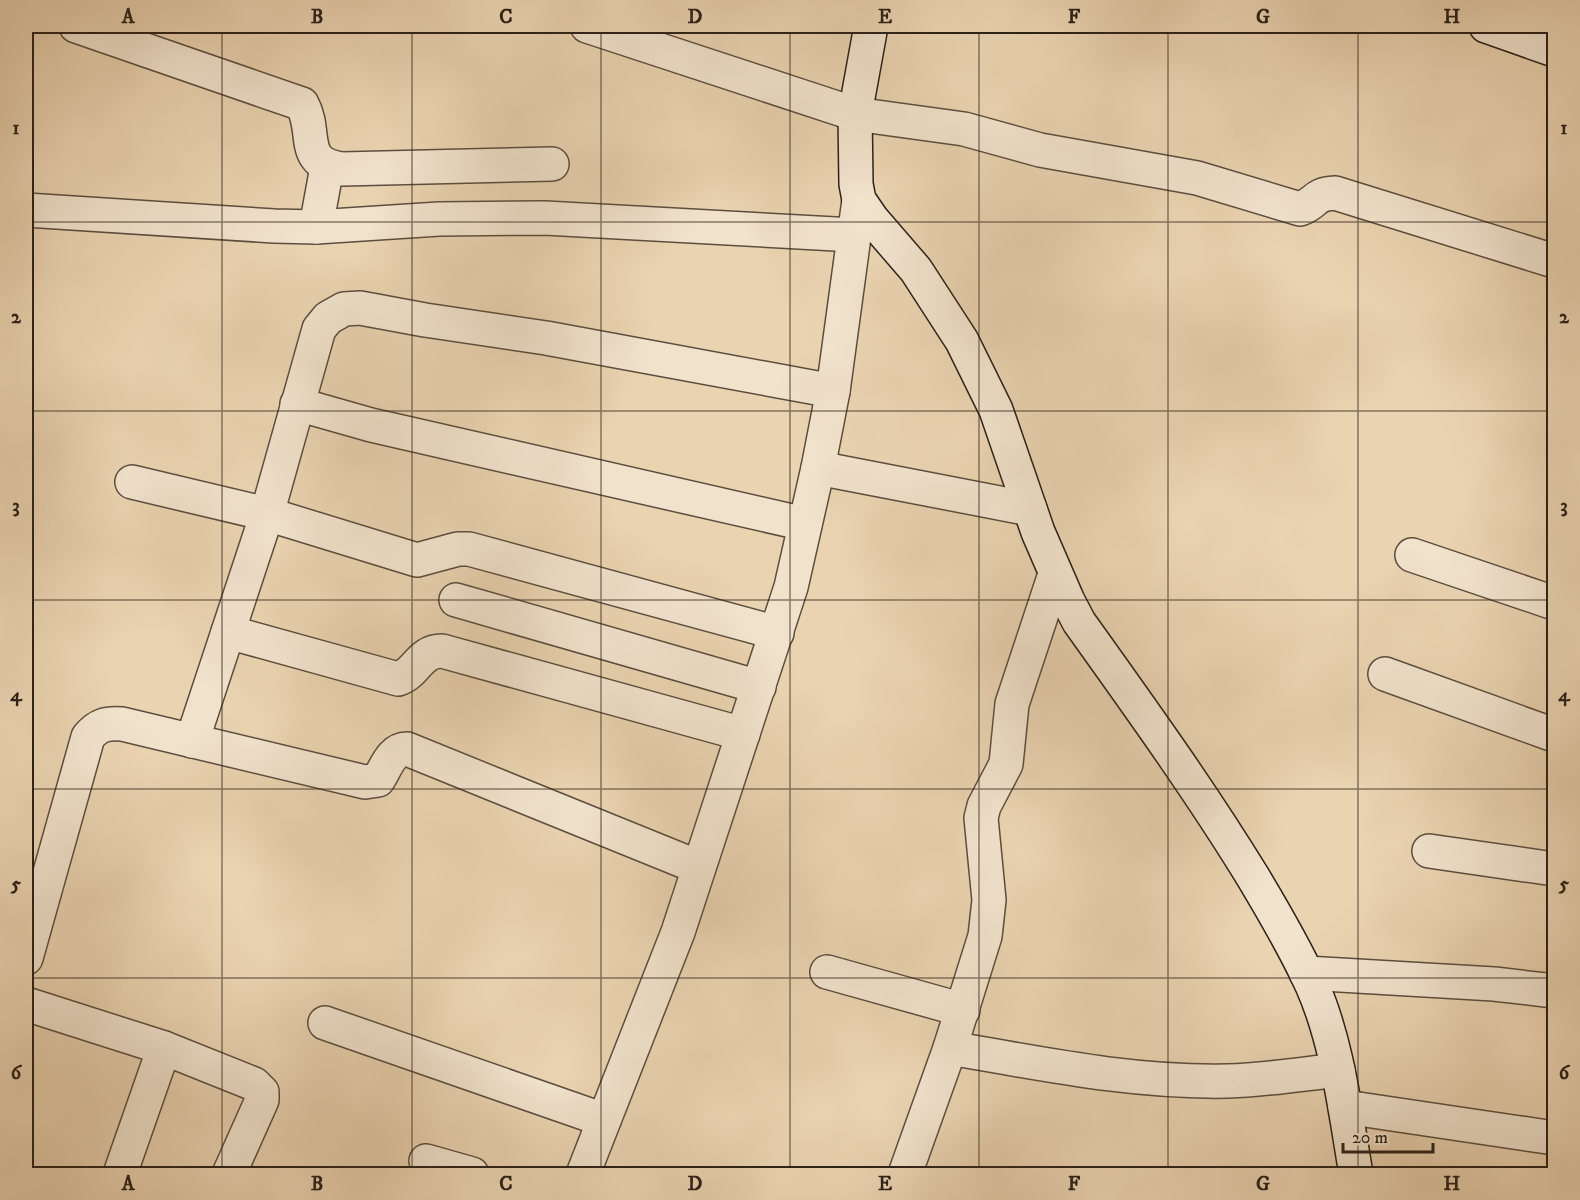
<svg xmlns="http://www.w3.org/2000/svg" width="1580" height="1200" font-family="'IM FELL DW Pica',serif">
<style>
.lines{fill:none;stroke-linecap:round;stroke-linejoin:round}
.street-casing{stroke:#5b4e3e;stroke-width:36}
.secondary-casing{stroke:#2b2118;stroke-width:36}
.street{stroke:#f1e2cc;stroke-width:33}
.secondary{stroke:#f1e2cc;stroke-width:33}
.grid{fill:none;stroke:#2b2118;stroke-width:1.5;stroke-opacity:0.55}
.neatline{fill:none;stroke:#2b2118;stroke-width:2}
.grid-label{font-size:20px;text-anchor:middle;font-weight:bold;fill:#2b2118}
</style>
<rect width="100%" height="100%" fill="#ead3b1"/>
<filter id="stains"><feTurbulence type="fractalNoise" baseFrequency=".00333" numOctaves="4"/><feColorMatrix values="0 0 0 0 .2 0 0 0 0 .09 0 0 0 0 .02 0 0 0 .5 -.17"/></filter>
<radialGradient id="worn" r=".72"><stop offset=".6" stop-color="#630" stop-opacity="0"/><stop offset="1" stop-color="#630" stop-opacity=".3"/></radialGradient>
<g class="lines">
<defs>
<g id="street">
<path d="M76,26L302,104C318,133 298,163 342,169L552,164"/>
<path d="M587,26L855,114L964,129L1040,150L1197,178L1300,209C1317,203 1313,194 1335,193L1554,261"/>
<path d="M26,210L274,226L316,227L439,219L545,218L854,235"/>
<path d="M316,227L327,167"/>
<path d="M297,404L371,425L805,524"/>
<path d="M818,468L1030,509"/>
<path d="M132,482L267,514L417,560L458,549H469L777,633"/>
<path d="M1412,555L1554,603"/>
<path d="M456,600L759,687"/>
<path d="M228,632L398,679C417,673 419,651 442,651L743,734"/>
<path d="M1385,674L1554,735"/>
<path d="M192,741L267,514L319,329L328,318L344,309L360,308L425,320L546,338L833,391"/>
<path d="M1429,851L1554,869"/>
<path d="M26,958L88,737C98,725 106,723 122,724L365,782L378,780C386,768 391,749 407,749L698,867"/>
<path d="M827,972L963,1010"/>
<path d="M1306,973L1494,984L1554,991"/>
<path d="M26,1004L164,1048L254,1084L262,1092V1100L229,1174"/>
<path d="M325,1023L604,1120"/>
<path d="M950,1048C1043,1064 1134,1083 1228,1081C1265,1080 1302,1074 1338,1070"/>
<path d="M1345,1107L1554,1138"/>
<path d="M426,1161L472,1174"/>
<path d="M120,1174L164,1048"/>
<path d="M583,1174L678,932L791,587L818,468L833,391L859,200"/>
<path d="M905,1174L950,1048L985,936L989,900L981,818L984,806L1006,764L1012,704L1055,574"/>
</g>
<g id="secondary">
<path d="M871,26L855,114L856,184L859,200L872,219L916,270L962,341L996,410L1038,532L1068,601L1079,622C1139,706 1199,789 1253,877C1274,912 1295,948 1312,985C1338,1044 1345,1111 1356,1174"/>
<path d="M1486,26L1554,50"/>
</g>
</defs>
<use href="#street" class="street-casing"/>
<use href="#secondary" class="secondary-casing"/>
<use href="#street" class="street"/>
<use href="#secondary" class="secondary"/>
</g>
<path class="grid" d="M222,26V1174M412,26V1174M601,26V1174M790,26V1174M979,26V1174M1168,26V1174M1358,26V1174M26,222H1554M26,411H1554M26,600H1554M26,789H1554M26,978H1554"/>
<rect width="1580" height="1200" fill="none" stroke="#ead3b1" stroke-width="66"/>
<path d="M1343 1143v9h90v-9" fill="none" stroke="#2b2118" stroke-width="3"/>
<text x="1352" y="1143" font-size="18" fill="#2b2118" stroke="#f1e2cc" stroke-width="4.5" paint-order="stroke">20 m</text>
<rect x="33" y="33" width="1514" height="1134" class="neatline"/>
<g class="grid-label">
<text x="128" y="23">A</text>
<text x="317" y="23">B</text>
<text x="506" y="23">C</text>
<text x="695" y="23">D</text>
<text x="885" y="23">E</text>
<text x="1074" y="23">F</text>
<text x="1263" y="23">G</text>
<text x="1452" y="23">H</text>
<text x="16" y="134">1</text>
<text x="1564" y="134">1</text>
<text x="16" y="323">2</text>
<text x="1564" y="323">2</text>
<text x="16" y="512">3</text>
<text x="1564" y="512">3</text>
<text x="16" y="701">4</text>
<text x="1564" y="701">4</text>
<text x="16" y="890">5</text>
<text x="1564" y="890">5</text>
<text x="16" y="1079">6</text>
<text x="1564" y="1079">6</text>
<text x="128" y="1190">A</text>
<text x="317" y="1190">B</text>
<text x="506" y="1190">C</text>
<text x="695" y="1190">D</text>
<text x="885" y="1190">E</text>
<text x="1074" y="1190">F</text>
<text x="1263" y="1190">G</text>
<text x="1452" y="1190">H</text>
</g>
<rect width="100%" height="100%" filter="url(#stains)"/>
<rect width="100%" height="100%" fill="url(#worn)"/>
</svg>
